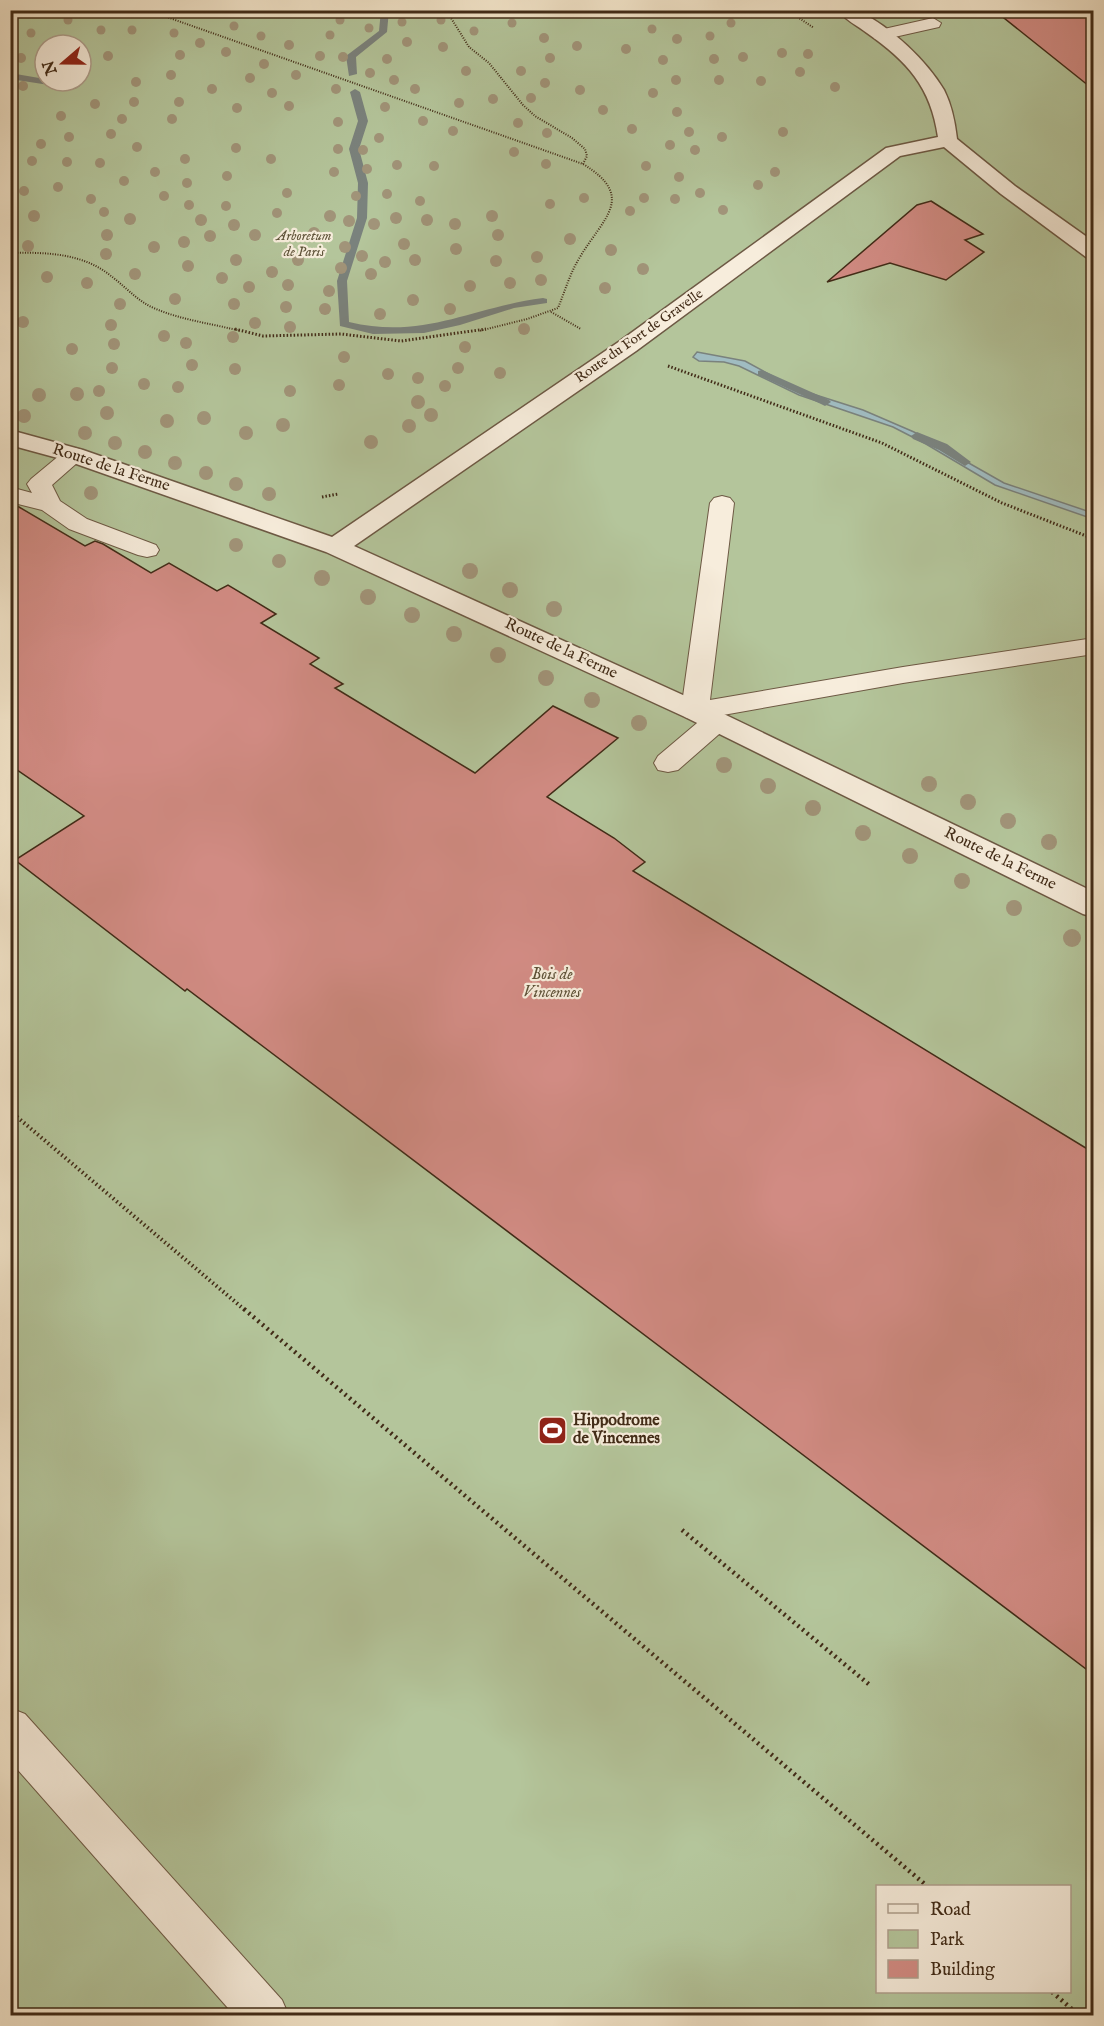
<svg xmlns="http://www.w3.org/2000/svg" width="1104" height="2026" font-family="'IM FELL English',serif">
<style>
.green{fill:#b4c59b;stroke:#7a7859;stroke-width:1.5;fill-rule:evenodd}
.water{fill:#a0bcc1;stroke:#7a827d;stroke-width:1.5}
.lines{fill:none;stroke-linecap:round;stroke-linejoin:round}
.stream{fill:#7a827d;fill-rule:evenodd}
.building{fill:#d18b83;stroke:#412b17;stroke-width:1.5}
.service-casing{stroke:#6d5944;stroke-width:2}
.minor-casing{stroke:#6d5944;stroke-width:3}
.path-far3{stroke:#412b17;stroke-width:2;stroke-dasharray:1 1.5;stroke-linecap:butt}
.path-far2{stroke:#412b17;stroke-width:3;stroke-dasharray:1.5 2;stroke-linecap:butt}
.path-far1{stroke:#412b17;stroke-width:4;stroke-dasharray:1.5 3;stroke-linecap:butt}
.path{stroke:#412b17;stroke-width:4.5;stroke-dasharray:2 4;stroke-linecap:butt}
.service{fill:#f7eddc;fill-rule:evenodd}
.minor{fill:#f7eddc;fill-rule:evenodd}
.tree{fill:#a19479}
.labels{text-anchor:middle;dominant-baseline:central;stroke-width:4.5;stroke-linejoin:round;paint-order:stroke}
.far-park-label{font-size:14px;font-style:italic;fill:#5e5238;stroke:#f7eddc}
.far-street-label{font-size:14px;fill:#412b17;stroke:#f7eddc}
.street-label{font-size:16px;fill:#412b17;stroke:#f7eddc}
.park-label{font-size:16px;font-style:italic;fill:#5e5238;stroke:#f7eddc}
.poi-label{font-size:16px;font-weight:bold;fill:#412b17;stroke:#f7eddc;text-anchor:start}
</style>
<rect width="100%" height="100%" fill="#f2e4c9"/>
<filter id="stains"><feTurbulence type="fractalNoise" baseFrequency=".00333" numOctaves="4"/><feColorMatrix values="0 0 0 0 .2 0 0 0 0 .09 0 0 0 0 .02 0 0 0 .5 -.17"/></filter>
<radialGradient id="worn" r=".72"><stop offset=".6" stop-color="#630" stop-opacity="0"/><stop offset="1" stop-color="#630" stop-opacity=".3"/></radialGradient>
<path class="green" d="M10,11H1093V2015H11ZM45,45H81V81H45ZM878,1886H1070V1992H878Z"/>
<path class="water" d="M697,352L745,361L794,388L863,410L914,432L1004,483L1093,513V519L995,485L926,444L893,427L799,395L739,366L724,362L699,361L693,357Z"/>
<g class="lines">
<g class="stream">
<path d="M381,10H389L387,32L356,57L357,74L349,76L346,56L379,31Z"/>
<path d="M10,73L45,79V81H61L80,86L75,89L10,79Z"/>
<path d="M355,89L360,92L368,121L359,149L368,183L367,218L347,281L349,322C424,340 472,307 543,298L547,299V303L514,308L460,325L424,333L373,334L340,326L337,281L357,218L358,183L349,149L358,121L350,92Z"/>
<path d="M762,370L829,400L831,402L825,406L821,404L758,375V371Z"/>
<path d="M917,432L947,444L971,462L965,466L939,450L913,439L911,436Z"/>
</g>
</g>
<g class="building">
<path d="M994,10H1094V90Z"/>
<path d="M931,201L983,234L965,240L984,252L946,280L890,263L827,282L917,205Z"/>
<path d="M10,504L19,507L85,546L95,541L103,544L151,573L169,563L217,591L228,585L276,614L261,623L319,658L310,664L343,684L335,688L475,773L553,706L618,738L547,797L614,838L645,862L633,871L1094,1153V1675L187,989L185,991L15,860L84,816L10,765Z"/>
</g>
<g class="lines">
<defs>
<g id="service">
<path d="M933,18L941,23L939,27L881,40L875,39L872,35L875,31Z"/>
<path d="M74,448L82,450L86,455L52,485L60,501L87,519L156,545L159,550L156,555L147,557L138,555L69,529L42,510L10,502V487L32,493L27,484L31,479L66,450Z"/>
<path d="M722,496L730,498L734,503L710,700L903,667L1094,638V654L903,683L723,715L730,722L726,728L678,770L668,772L658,770L654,763L658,756L703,718L695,720L685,717L681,711L710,503L714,498Z"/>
<path d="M10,1708L25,1714L282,2000L289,2016H235L10,1761Z"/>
</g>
<path id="minor" d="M838,10C845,10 854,9 860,12C891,27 927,61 944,90C952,106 955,122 957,139L1015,186L1094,242V258L1086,257L1001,194L944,147L900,156L636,351L354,546L705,705L1094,892V917L1083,914L685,717L326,552L65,460L10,445V430L83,450L332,537L620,341L886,148L938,137C931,87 907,61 867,33C858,26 845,20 838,10Z"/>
</defs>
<use href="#service" class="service-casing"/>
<use href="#minor" class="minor-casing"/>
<g class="path-far3">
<path d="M147,10L583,164C637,197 603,218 580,257C570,273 565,291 558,308L527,319L479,331"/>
<path d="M446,10L469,47L489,63L523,105L535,116L572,138L585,149L587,156L583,164"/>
<path d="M787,10L814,28"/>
<path d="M10,253C45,252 83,253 111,276C126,287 138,302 156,309C182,320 213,324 241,331"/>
<path d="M551,312L581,329"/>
</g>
<g class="path-far2">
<path d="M235,329L263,336L341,334L401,341L486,329"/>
<path d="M668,366L882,443L1002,503L1094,539"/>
<path d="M322,497L338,494"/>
</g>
<path class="path-far1" d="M10,1111L246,1311"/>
<g class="path">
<path d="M244,1309L927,1886"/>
<path d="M682,1530L871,1686"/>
<path d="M1052,1992L1080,2016"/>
</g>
<use href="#service" class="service"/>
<use href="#minor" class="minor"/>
</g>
<g class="tree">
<circle cx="68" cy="20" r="4.5"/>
<circle cx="340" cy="20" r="4.5"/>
<circle cx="441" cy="20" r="4.5"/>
<circle cx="402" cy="22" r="4.5"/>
<circle cx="512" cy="23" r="4.5"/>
<circle cx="731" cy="23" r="4.5"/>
<circle cx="234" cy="26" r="4.5"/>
<circle cx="369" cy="28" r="4.5"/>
<circle cx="652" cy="29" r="4.5"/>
<circle cx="101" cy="30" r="4.5"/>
<circle cx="132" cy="30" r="4.5"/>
<circle cx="474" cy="31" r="4.5"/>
<circle cx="31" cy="33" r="4.5"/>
<circle cx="174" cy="33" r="4.5"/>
<circle cx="330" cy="35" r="4.5"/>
<circle cx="261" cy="36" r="4.5"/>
<circle cx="710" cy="36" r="4.5"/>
<circle cx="544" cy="38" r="5"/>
<circle cx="677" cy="39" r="5"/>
<circle cx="407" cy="42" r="5"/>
<circle cx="200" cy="43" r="5"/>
<circle cx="289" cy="45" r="5"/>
<circle cx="577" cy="46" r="5"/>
<circle cx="443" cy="47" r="5"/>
<circle cx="626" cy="49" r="5"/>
<circle cx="226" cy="52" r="5"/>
<circle cx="782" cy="53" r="5"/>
<circle cx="808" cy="54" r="5"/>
<circle cx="180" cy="55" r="5"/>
<circle cx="108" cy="56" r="5"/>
<circle cx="320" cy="56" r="5"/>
<circle cx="343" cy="57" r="5"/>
<circle cx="743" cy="57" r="5"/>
<circle cx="21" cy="58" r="5"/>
<circle cx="550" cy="58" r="5"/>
<circle cx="387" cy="59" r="5"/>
<circle cx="714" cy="59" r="5"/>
<circle cx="663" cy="60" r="5"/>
<circle cx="264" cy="64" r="5"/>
<circle cx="466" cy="71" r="5"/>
<circle cx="521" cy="71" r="5"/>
<circle cx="800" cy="72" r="5"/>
<circle cx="370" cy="73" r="5"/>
<circle cx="171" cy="75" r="5"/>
<circle cx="296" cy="75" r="5"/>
<circle cx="250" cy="78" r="5"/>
<circle cx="394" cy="80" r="5"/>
<circle cx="676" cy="80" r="5"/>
<circle cx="719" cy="80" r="5"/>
<circle cx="761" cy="81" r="5"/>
<circle cx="136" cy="82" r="5"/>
<circle cx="545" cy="83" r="5"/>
<circle cx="23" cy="86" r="5"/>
<circle cx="835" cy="87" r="5"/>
<circle cx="212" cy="89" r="5"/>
<circle cx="336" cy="89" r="5"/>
<circle cx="415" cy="89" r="5"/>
<circle cx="580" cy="90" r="5"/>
<circle cx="272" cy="93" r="5"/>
<circle cx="653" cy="93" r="5"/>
<circle cx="531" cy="98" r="5"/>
<circle cx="493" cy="99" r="5"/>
<circle cx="134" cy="102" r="5"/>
<circle cx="179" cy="102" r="5"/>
<circle cx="459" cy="103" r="5"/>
<circle cx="95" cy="104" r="5"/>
<circle cx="289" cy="106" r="5"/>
<circle cx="385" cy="107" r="5"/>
<circle cx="237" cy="108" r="5"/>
<circle cx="603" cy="110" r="5"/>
<circle cx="677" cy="112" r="5"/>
<circle cx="61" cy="116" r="5"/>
<circle cx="122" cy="119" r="5"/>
<circle cx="172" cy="119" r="5"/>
<circle cx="423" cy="121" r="5"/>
<circle cx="338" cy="122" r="5"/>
<circle cx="518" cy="123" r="5"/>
<circle cx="632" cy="129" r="5"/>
<circle cx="453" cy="131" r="5"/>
<circle cx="689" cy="132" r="5"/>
<circle cx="783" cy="132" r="5"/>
<circle cx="547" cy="133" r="5"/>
<circle cx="111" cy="134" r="5"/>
<circle cx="69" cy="137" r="5"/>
<circle cx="722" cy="137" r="5"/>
<circle cx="379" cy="138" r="5"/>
<circle cx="41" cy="144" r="5"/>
<circle cx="670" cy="145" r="5"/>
<circle cx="137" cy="147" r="5"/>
<circle cx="236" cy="148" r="5"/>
<circle cx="338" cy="149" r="5"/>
<circle cx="363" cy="150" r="5"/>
<circle cx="695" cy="150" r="5"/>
<circle cx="514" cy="152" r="5"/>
<circle cx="185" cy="159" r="5"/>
<circle cx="271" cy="159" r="5"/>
<circle cx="32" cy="161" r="5"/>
<circle cx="67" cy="162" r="5"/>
<circle cx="100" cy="163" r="5"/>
<circle cx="546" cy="164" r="5"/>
<circle cx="397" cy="165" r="5"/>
<circle cx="434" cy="166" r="5"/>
<circle cx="646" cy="166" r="5"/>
<circle cx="367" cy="169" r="5"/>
<circle cx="155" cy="172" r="5"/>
<circle cx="334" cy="172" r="5"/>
<circle cx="775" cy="172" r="5"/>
<circle cx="227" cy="176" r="5"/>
<circle cx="679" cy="177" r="5"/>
<circle cx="124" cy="181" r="5"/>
<circle cx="187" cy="183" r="5"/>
<circle cx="758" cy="185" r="5"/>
<circle cx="58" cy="187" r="5"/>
<circle cx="24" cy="191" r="5"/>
<circle cx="287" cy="193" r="5"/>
<circle cx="700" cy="193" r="5"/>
<circle cx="387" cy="194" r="5"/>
<circle cx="164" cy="196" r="5"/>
<circle cx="356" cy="196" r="5"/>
<circle cx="584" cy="198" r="5"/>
<circle cx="644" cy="198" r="5"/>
<circle cx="91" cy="199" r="5"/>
<circle cx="675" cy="199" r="5"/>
<circle cx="420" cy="201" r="5"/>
<circle cx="550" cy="204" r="5"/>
<circle cx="189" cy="205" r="5"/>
<circle cx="226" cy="206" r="5"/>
<circle cx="723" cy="210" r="5"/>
<circle cx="630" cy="211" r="5"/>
<circle cx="104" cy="212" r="5"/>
<circle cx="277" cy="213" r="5"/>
<circle cx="34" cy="216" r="6"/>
<circle cx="330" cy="216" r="6"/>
<circle cx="492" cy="216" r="6"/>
<circle cx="396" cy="218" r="6"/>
<circle cx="130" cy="219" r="6"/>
<circle cx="201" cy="220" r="6"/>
<circle cx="427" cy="220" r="6"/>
<circle cx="349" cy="221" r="6"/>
<circle cx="374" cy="224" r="6"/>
<circle cx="455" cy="224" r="6"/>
<circle cx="234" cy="225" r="6"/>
<circle cx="314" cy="233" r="6"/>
<circle cx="107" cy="235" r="6"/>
<circle cx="255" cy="235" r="6"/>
<circle cx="498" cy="235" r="6"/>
<circle cx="210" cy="236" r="6"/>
<circle cx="570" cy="239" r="6"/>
<circle cx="184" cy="242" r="6"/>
<circle cx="404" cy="244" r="6"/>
<circle cx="28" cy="246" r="6"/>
<circle cx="154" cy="247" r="6"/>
<circle cx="345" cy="247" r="6"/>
<circle cx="456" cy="249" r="6"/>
<circle cx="611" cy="250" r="6"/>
<circle cx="106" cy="254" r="6"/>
<circle cx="362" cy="256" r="6"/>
<circle cx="537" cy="257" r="6"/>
<circle cx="236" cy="260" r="6"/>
<circle cx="298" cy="260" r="6"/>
<circle cx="415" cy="260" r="6"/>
<circle cx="496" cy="261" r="6"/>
<circle cx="385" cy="262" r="6"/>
<circle cx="188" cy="266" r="6"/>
<circle cx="341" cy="268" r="6"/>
<circle cx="643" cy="269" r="6"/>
<circle cx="272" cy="272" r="6"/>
<circle cx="135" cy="274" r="6"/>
<circle cx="371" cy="274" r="6"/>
<circle cx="47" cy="277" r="6"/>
<circle cx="222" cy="278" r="6"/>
<circle cx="541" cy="280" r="6"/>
<circle cx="87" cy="283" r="6"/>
<circle cx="510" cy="283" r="6"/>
<circle cx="288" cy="285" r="6"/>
<circle cx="470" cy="286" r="6"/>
<circle cx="249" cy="287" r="6"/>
<circle cx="605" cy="288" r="6"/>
<circle cx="329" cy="291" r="6"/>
<circle cx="175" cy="299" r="6"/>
<circle cx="413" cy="300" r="6"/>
<circle cx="120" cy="304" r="6"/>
<circle cx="234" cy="304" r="6"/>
<circle cx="286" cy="307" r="6"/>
<circle cx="325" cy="309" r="6"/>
<circle cx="450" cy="309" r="6"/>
<circle cx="380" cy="314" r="6"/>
<circle cx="23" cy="322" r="6"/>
<circle cx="255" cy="323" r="6"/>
<circle cx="111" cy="325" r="6"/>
<circle cx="290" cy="327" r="6"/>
<circle cx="524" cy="329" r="6"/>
<circle cx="164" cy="336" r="6"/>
<circle cx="233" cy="337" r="6"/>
<circle cx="186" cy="343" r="6"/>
<circle cx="114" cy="344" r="6"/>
<circle cx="465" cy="347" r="6"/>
<circle cx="72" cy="349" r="6"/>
<circle cx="344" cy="357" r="6"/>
<circle cx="192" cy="365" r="6"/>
<circle cx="112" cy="368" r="6"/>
<circle cx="458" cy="368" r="6"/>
<circle cx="235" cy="369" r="6"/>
<circle cx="500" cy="373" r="6"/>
<circle cx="388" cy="374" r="6"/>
<circle cx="418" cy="378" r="6"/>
<circle cx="144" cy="384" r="6"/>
<circle cx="339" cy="385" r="6"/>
<circle cx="445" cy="386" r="6"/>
<circle cx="178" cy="387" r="6"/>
<circle cx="99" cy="391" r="6"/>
<circle cx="290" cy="391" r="6"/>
<circle cx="77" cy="394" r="7"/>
<circle cx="39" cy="395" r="7"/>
<circle cx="418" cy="402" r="7"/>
<circle cx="107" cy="413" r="7"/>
<circle cx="431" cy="415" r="7"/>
<circle cx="24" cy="416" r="7"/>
<circle cx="204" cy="418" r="7"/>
<circle cx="167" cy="421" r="7"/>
<circle cx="283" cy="425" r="7"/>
<circle cx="409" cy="426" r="7"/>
<circle cx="85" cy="433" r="7"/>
<circle cx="246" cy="433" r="7"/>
<circle cx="371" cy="442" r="7"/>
<circle cx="115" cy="443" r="7"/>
<circle cx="145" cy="452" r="7"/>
<circle cx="175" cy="463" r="7"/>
<circle cx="206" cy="473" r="7"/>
<circle cx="236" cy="484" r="7"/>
<circle cx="91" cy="493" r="7"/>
<circle cx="269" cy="494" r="7"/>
<circle cx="236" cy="545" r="7"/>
<circle cx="279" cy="561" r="7"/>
<circle cx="470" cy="571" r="8"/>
<circle cx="322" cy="578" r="8"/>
<circle cx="510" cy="590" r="8"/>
<circle cx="368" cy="597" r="8"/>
<circle cx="554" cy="609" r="8"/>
<circle cx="412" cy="615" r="8"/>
<circle cx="454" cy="634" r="8"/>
<circle cx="498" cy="655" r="8"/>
<circle cx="546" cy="678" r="8"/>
<circle cx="592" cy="700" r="8"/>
<circle cx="639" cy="723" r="8"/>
<circle cx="724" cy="765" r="8"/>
<circle cx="929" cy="784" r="8"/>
<circle cx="768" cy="786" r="8"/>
<circle cx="968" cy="802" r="8"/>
<circle cx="813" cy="808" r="8"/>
<circle cx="1008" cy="821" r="8"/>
<circle cx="863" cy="833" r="8"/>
<circle cx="1049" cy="842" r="8"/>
<circle cx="910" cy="856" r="8"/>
<circle cx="962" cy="881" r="8"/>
<circle cx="1014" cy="908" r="8"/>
<circle cx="1072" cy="938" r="9"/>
</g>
<defs>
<symbol id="stadium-square" viewBox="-11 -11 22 22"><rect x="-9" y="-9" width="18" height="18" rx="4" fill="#8f2418" stroke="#f7eddc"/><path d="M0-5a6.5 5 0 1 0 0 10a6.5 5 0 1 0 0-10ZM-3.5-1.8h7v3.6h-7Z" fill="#fff"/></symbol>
</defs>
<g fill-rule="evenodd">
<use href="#stadium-square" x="536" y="1414" width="33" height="33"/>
</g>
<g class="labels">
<g class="far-park-label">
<text x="304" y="236">Arboretum<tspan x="304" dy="16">de Paris</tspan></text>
</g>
<g class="far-street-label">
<text transform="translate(639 336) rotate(-35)">Route du Fort de Gravelle</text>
</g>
<g class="street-label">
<text transform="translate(111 468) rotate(18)">Route de la Ferme</text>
<text transform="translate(561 649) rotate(25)">Route de la Ferme</text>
<text transform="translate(1000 859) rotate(26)">Route de la Ferme</text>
</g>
<g class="park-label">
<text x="552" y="975">Bois de<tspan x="552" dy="18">Vincennes</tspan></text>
</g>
<g class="poi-label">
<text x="573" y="1421">Hippodrome<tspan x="573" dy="18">de Vincennes</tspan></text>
</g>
</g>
<rect width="1104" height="2026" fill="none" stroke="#f2e4c9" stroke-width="36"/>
<rect x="12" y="12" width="1080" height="2002" fill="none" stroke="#412b17" stroke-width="3"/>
<rect x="18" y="18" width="1068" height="1990" fill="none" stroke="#412b17" stroke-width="1.5"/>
<rect x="876" y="1885" width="195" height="108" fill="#f7eddc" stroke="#ae9f8d" stroke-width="1.5"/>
<rect x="888" y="1904" width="30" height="9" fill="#f7eddc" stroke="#ae9f8d" stroke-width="1.5"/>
<text x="930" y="1915" font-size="18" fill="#412b17">Road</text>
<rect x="888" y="1930" width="30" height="18" fill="#b4c59b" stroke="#ae9f8d" stroke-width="1.5"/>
<text x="930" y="1945" font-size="18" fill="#412b17">Park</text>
<rect x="888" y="1960" width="30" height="18" fill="#d18b83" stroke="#ae9f8d" stroke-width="1.5"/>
<text x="930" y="1975" font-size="18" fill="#412b17">Building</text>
<g transform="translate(63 63) rotate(250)"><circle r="28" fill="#f7eddc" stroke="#ae9f8d" stroke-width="1.5"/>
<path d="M0-4.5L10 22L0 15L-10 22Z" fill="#8f2418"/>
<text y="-9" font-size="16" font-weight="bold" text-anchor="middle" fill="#412b17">N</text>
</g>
<rect width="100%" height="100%" filter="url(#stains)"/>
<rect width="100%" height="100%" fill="url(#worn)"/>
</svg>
